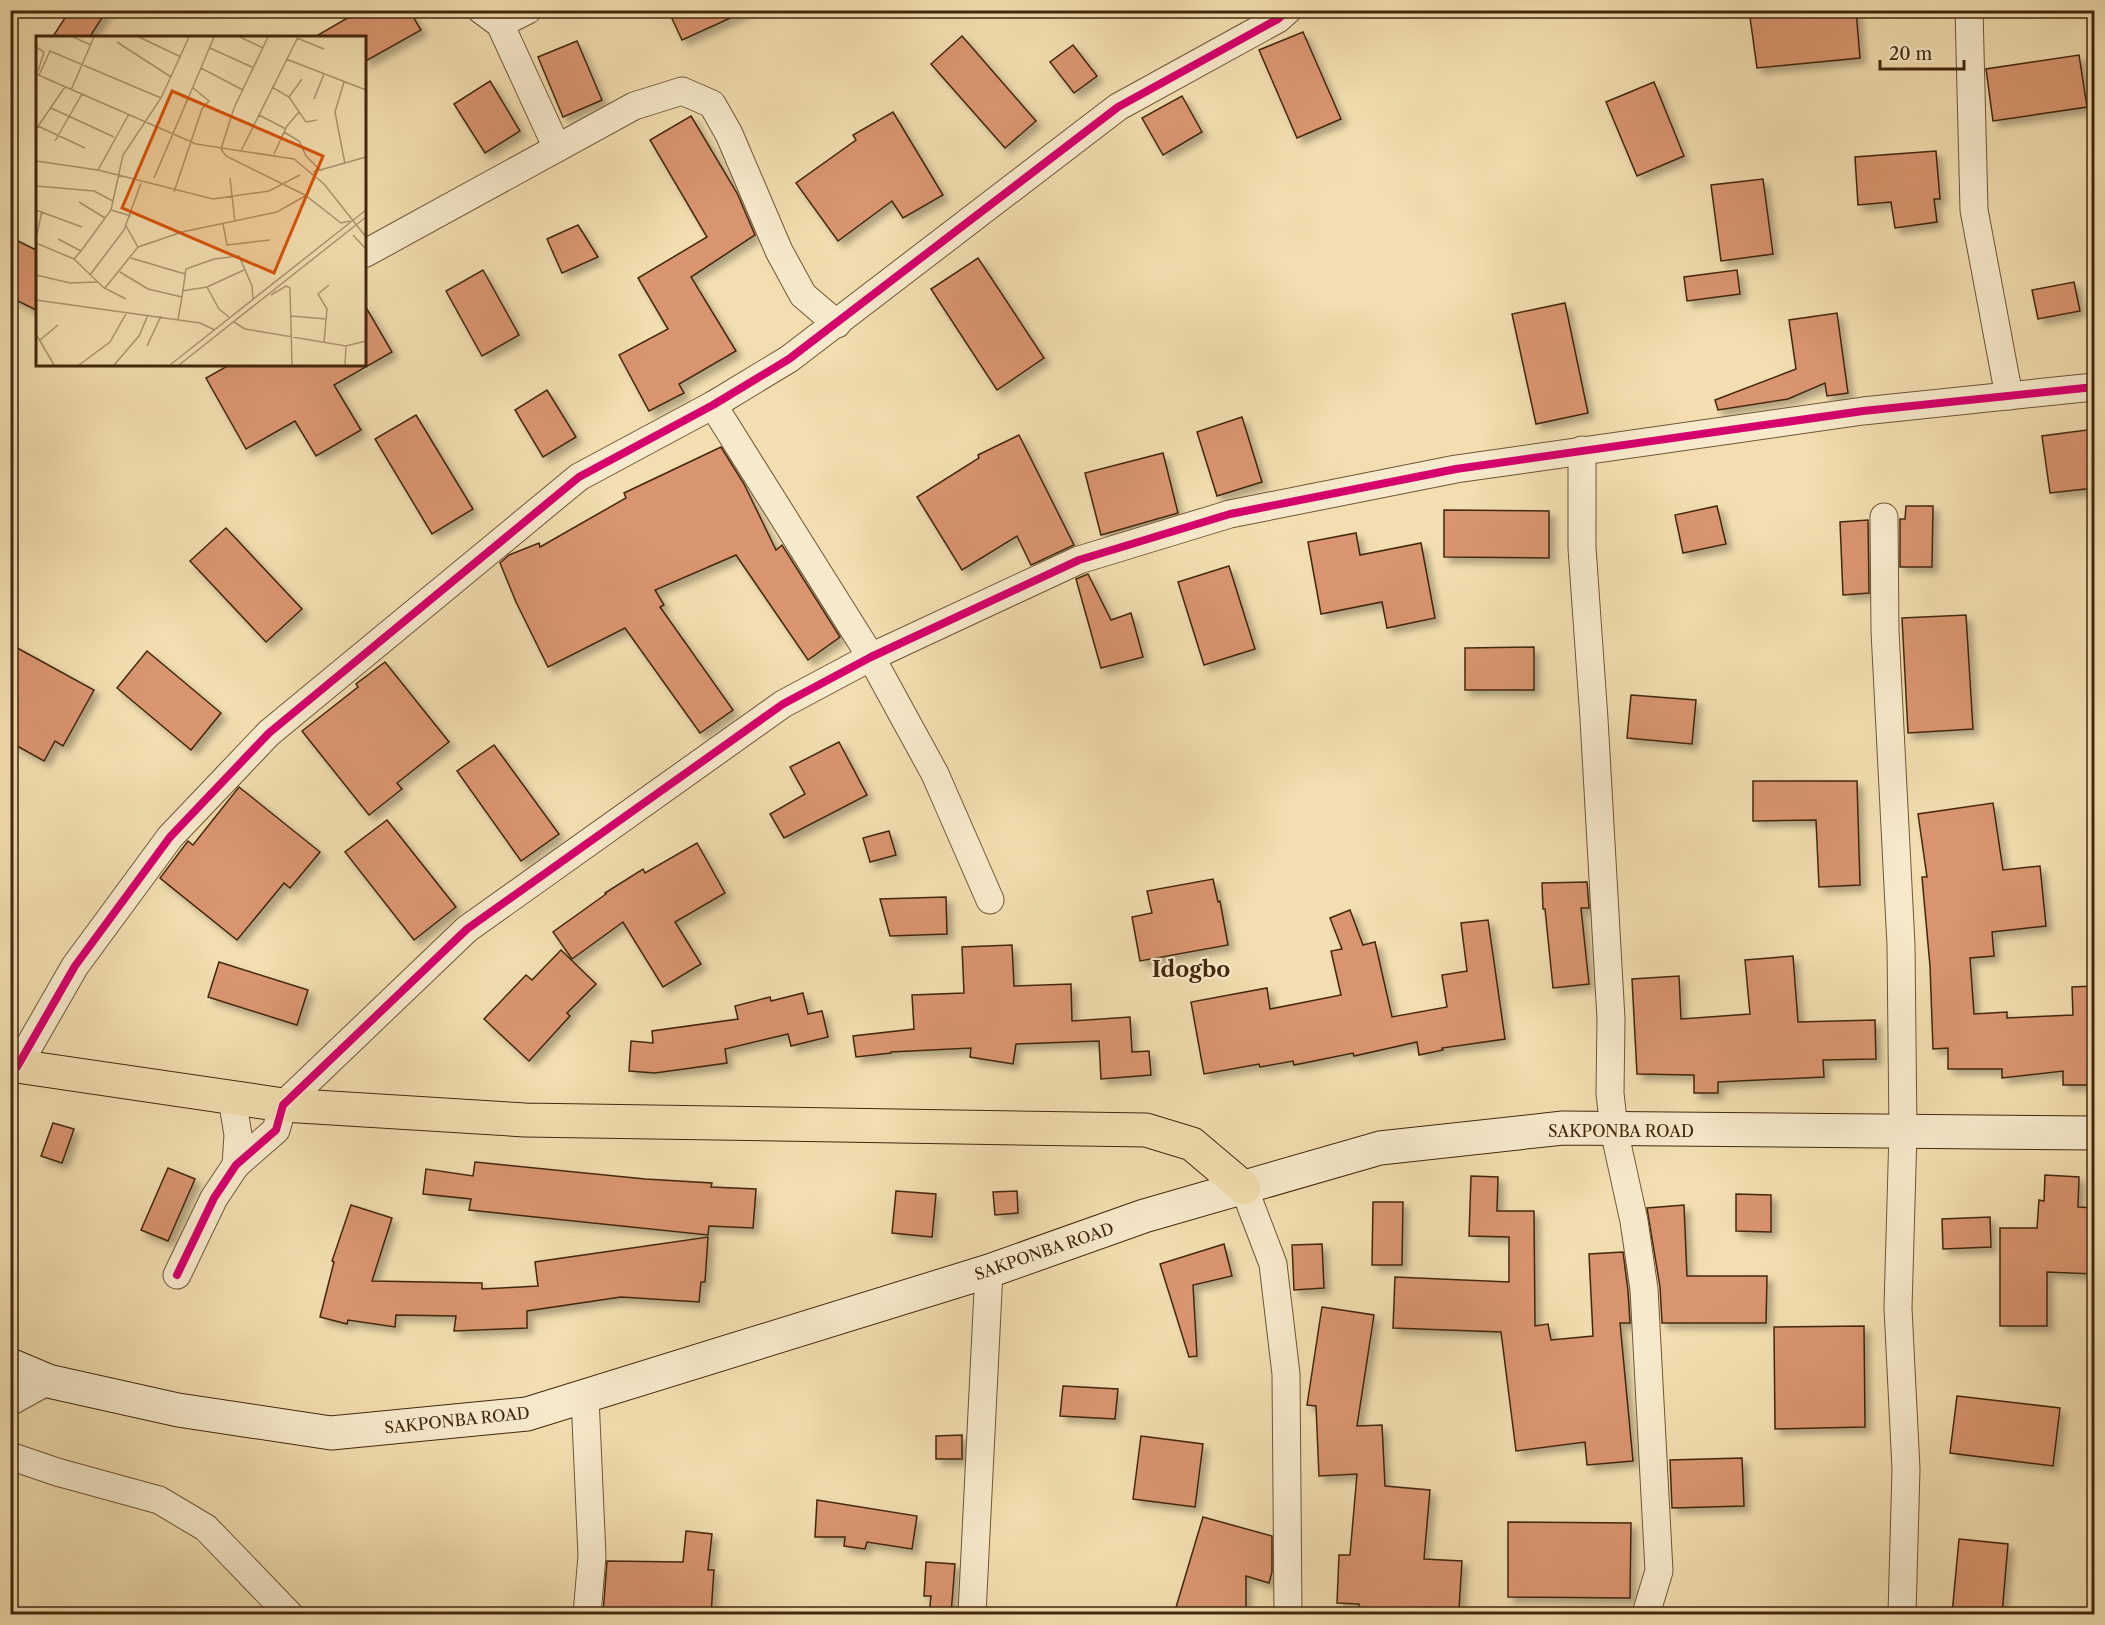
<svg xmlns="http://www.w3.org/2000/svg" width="2105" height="1625" font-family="'Libre Caslon Text',serif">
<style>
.building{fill:#d9956f;stroke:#43270c;stroke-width:1.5;filter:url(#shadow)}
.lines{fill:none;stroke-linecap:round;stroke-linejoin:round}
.minor-casing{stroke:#6f5535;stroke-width:29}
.secondary-casing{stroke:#43270c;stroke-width:35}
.trunk-casing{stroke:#43270c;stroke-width:35}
.minor{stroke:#f7eacc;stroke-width:27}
.secondary{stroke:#f7eacc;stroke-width:33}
.trunk{stroke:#f2deb0;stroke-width:33}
.cycleway-casing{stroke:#f7eacc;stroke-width:11}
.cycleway{stroke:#d6006c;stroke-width:8}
.labels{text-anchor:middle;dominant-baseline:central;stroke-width:4.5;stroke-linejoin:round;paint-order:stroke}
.street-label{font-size:16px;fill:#43270c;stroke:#f7eacc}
.district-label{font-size:22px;font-weight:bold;fill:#43270c;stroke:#f7eacc}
.inset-road{fill:none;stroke:#ac956e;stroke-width:1.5}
.view{fill:#d8540c;fill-opacity:0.15;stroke:#d8540c;stroke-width:3}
.inset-edge{fill:none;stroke:#43270c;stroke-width:3}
</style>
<defs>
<filter id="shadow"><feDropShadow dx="5.5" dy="5.5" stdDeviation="3" flood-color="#0004"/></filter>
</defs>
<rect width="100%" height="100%" fill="#f2deb0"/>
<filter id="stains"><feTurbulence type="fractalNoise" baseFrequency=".00333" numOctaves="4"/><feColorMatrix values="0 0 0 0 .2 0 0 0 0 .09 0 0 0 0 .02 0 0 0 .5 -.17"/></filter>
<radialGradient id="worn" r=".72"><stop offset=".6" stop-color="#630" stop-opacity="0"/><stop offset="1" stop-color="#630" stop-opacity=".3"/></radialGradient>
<g class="building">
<path d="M70,10H107L89,38H52Z"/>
<path d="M361,10H409L421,30L364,62V38H313Z"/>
<path d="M668,10H748L682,40Z"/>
<path d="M1749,10H1856L1860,58L1757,68Z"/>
<path d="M1303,32L1341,119L1297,138L1259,50Z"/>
<path d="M962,36L1036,121L1005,148L931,64Z"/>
<path d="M577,41L602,100L563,117L538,57Z"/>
<path d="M1073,45L1097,76L1074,93L1050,62Z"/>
<path d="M2079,55L2087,107L1993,121L1986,69Z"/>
<path d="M490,81L520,131L485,153L454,104Z"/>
<path d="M1654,82L1684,156L1637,176L1606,102Z"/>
<path d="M1182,96L1202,132L1163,155L1142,118Z"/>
<path d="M893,112L943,195L903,218L892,201L838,241L796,183L856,140L853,135Z"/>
<path d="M691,116L737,193L755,235L691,277L736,351L679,384L684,393L649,411L619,355L668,329L638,278L707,237L650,140Z"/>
<path d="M1936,151L1940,199H1934L1937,222L1895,228L1891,202L1858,205L1855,157Z"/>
<path d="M1763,179L1773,254L1721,261L1711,185Z"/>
<path d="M578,225L598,257L562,273L547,239Z"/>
<path d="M10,237L38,251V311L10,297Z"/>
<path d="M978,258L1044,358L997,390L931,289Z"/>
<path d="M483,270L519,335L482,356L446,291Z"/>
<path d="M1737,270L1740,294L1687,301L1684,277Z"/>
<path d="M2074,282L2080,311L2038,319L2032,290Z"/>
<path d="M1565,303L1588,413L1536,424L1512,314Z"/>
<path d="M364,304L392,352L334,385L361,430L316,456L295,421L246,449L206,378L231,364H364Z"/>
<path d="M1837,313L1848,393L1827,396L1825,383L1788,399L1718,410L1715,400L1796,369L1789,320Z"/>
<path d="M547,390L576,437L543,457L515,410Z"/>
<path d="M416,415L473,509L432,534L375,439Z"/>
<path d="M1242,417L1262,482L1217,496L1197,432Z"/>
<path d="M2094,429V488L2050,493L2042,436Z"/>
<path d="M1019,435L1074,545L1031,565L1017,536L962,570L917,497L979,458L978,455Z"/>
<path d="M721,447L744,484L776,550L782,545L840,637L808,660L736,555L655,590L664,605L660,607L733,710L700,733L625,628L548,667L516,602L500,563L509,555L539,543L540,547L626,498L624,493Z"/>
<path d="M1163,453L1178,513L1101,535L1085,473Z"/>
<path d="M1717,506L1726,544L1683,553L1675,515Z"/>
<path d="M1906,506H1933L1932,567H1900V519H1905Z"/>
<path d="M1444,510L1549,511V558L1444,557Z"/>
<path d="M1868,520L1869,593L1843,595L1840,522Z"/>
<path d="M226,528L302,609L266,642L190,561Z"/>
<path d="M1356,533L1360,555L1421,543L1435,618L1387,628L1382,602L1321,614L1308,542Z"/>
<path d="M1229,566L1255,649L1204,665L1178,582Z"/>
<path d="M1088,574L1111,620L1131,613L1143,657L1101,668L1076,579Z"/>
<path d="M1966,615L1973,729L1908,733L1902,618Z"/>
<path d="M10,644L94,690L63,746L55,741L44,761L10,742Z"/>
<path d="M1534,647V690H1465V648Z"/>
<path d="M147,651L221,713L191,750L117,688Z"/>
<path d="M385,662L449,742L397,783L402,789L369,815L302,731L358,687L356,684Z"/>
<path d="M1631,695L1696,700L1692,744L1627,738Z"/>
<path d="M839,742L867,795L784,838L770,814L805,794L790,767Z"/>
<path d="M494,745L559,834L521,861L457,771Z"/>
<path d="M1753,781H1857L1860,885L1819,887L1816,820L1753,821Z"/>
<path d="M239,787L320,852L290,888L284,883L237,940L160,878L188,841L193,845Z"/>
<path d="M1993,803L2003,870L2040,866L2046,926L1992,932L1994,956L1970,958L1974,1014L2007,1012V1018L2073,1015L2072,987L2094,986V1030H2090L2089,1085H2063V1071L2002,1078V1069H1948V1048L1933,1049L1930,966L1922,877H1927L1918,814Z"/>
<path d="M387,820L456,907L414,940L345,852Z"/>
<path d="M889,831L896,855L870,862L863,838Z"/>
<path d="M697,843L725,893L675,922L701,964L663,987L623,922L572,959L553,932L606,894L605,893L643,869L645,873Z"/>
<path d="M1213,879L1218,902L1220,901L1228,945L1140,961L1132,917L1152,913L1147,891Z"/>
<path d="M1587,882L1589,908H1581L1589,984L1553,988L1545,909H1543L1542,883Z"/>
<path d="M946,897L947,934L890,936L880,899Z"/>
<path d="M1350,910L1363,945L1375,942L1392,1017L1447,1007L1442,975L1467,971L1461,923L1488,920L1505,1039L1442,1048L1443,1050L1419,1055L1417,1042L1354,1056L1353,1053L1294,1065L1293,1061L1260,1067L1259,1064L1204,1074L1191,1002L1267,988L1270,1009L1341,995L1331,951L1342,949L1330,918Z"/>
<path d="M1012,945L1014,986L1071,984L1072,1021L1130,1017L1132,1052L1149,1051L1151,1075L1101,1079L1099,1041L1016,1044L1013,1064L970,1057L971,1048L891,1052V1053L856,1057L853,1036L914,1029L912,995L964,993L962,947Z"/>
<path d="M561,950L596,984L567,1013L570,1016L529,1061L484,1019L526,975L532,980Z"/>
<path d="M1793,956L1798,1022L1875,1020L1876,1059L1823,1060L1824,1077L1718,1082V1093H1694V1075L1637,1074L1632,979L1679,976L1681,1019L1750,1014L1745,960Z"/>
<path d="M219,962L308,990L297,1025L208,997Z"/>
<path d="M803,993L808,1014L822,1011L828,1037L791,1046L788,1034L725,1049L727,1063L655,1073L629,1071L631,1041L653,1043L652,1031L738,1019L735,1006L770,997L771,1001Z"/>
<path d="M53,1123L74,1129L62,1163L41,1156Z"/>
<path d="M475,1162L645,1179L712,1183L711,1187L756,1189L753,1228L709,1226L708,1235L469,1210L471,1199L423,1194L426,1169L473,1176Z"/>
<path d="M168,1168L195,1179L168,1241L141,1230Z"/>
<path d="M2045,1175L2079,1177L2078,1207L2094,1208V1274L2047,1272V1326H2000V1228H2037L2039,1200L2044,1201Z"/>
<path d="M1471,1176L1498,1177L1497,1211H1534L1535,1326L1548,1324L1551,1340L1593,1336L1589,1254L1623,1252L1628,1291L1630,1323H1620L1633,1461L1587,1465L1585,1442L1516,1451L1501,1332L1393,1328L1395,1277L1509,1282V1237L1469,1236Z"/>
<path d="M896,1191L936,1194L932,1237L892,1233Z"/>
<path d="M1017,1191L1018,1213L995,1215L993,1192Z"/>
<path d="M1736,1194L1771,1195V1232L1736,1231Z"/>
<path d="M1373,1202H1403L1402,1265H1372Z"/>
<path d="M351,1205L392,1218L372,1281L482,1283V1289L538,1286L535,1262L708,1237L705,1282H701L699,1302L621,1297L527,1311V1328L454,1331L456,1316L396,1315L395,1327L348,1320L347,1324L320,1317L334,1262L332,1261Z"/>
<path d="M1684,1205L1687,1276H1767L1766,1323H1662L1660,1287L1647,1208Z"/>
<path d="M1990,1217L1991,1247L1943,1249L1942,1219Z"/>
<path d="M1224,1244L1232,1276L1193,1285L1197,1356L1189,1357L1160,1264Z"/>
<path d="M1322,1244L1324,1288L1294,1290L1292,1245Z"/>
<path d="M1322,1307L1374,1315L1357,1426L1382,1425L1385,1486L1430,1490L1424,1559L1462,1561L1459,1609L1424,1607V1614H1359V1604L1337,1603L1339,1555H1350L1357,1474L1319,1476L1316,1406L1307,1405Z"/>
<path d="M1864,1326L1865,1427L1775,1429L1774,1327Z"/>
<path d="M1063,1386L1118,1389L1115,1419L1060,1416Z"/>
<path d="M1957,1396L2060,1408L2053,1466L1950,1453Z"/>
<path d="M962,1435V1459H936V1436Z"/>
<path d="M1141,1436L1203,1444L1195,1507L1133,1499Z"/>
<path d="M1742,1458L1744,1506L1672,1508L1670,1460Z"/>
<path d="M817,1500L917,1516L912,1549L867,1542L865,1549L844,1546L845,1537H815Z"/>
<path d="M1203,1517L1272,1536V1572L1269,1583L1246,1576V1614H1174Z"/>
<path d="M1508,1522L1631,1523L1630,1598L1508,1597Z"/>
<path d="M686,1531L712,1534L708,1570H714L711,1614H603L607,1561L683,1562Z"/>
<path d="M1959,1539L2008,1544L2002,1614H1952Z"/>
<path d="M926,1562L955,1564L951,1614H929L931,1596H924Z"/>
</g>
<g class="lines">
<defs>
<g id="minor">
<path d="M481,10L500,24L528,10"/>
<path d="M1969,10L1974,210L2009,396"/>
<path d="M500,24L557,148"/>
<path d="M364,254L634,106L682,91L712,104L729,134L779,251L803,295L837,324"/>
<path d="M713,405L871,657L935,774L990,900"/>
<path d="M1582,450V548L1594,719L1611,1019L1610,1093L1614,1130L1634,1221L1644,1289L1659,1571L1646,1614"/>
<path d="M1884,517L1885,631L1901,945L1903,1132L1898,1308L1906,1469L1902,1614"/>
<path d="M17,1067L75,966L170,837L269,733L579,477L713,405L789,359L1118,107L1278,19L1288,10"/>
<path d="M232,1098L238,1135L236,1165"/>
<path d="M1244,1188L1273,1264L1286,1374L1288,1614"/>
<path d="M177,1275L214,1198L236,1165L276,1130L283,1105L467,929L783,704L871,657L1079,560L1230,514L1456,469L1863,411L2094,387"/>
<path d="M585,1397L592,1556L587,1614"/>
<path d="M10,1402L48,1381"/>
<path d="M10,1456L57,1472L159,1500L206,1528L289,1614"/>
<path d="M972,1614L989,1271"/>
</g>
<path id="secondary" d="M10,1365L48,1381L178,1410L331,1433L527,1414L989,1271L1144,1216L1380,1148L1563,1128L2094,1133"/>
<path id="trunk" d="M10,1065L283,1105L525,1120L1146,1130L1192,1144L1244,1188"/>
</defs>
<use href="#minor" class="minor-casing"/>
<use href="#secondary" class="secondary-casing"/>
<use href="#trunk" class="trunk-casing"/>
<use href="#minor" class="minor"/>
<use href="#secondary" class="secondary"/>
<use href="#trunk" class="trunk"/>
<defs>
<g id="cycleway">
<path d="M17,1067L75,966L170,837L269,733L579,477L713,405L789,359L1118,107L1278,19L1288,10"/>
<path d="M177,1275L214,1198L236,1165L276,1130L283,1105L467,929L783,704L871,657L1079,560L1230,514L1456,469L1863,411L2094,387"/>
</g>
</defs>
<use href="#cycleway" class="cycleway-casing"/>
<use href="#cycleway" class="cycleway"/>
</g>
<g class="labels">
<g class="street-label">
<text x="1621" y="1131">SAKPONBA ROAD</text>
<text transform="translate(1044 1251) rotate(-19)">SAKPONBA ROAD</text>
<text transform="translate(457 1420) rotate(-6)">SAKPONBA ROAD</text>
</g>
<g class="district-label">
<text x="1191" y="969">Idogbo</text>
</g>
</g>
<g transform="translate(36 36)">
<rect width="330" height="330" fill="#f2deb0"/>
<path class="inset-road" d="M37,1L55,9M103,1L145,21M204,1L227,12M261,2L288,13M81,6L135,41M0,11L8,16L2,35M174,12L218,32M250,23L330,54M165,32L178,1M0,38L160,108L258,123L288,148L330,201M3,39L14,15L125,62M308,46L299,76L309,128M236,51L253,61L270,86L281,84M35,54L58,1M253,61L266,43M278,63L288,38M15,72L78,101M223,79L250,93M2,90L49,112M0,93L29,51M248,96L263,105L270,120L285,135M19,105L46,58M185,113L198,72L232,1M185,113L190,120L269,159L305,187L314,185M205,115L262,1M238,118L251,90L263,76M0,125L62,134L177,163L233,155L264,139M62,134L93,78M277,136L330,121M118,142L165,32L207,54M194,142L199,186M0,150L58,155L77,165M138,156L166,73L173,65L156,51M43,166L69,182M0,174L46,191M75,174L95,180M187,188L191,209L234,204M90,190L102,211L146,196L241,176L269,160M317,199L330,213M0,202L6,175M22,203L45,215M0,207L38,223L45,215L75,174L87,119L125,62L153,1M95,222L149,238M38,223L68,252L90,263M84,236L112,253L146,261L150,233L178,223L203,220L216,250L217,263M0,239L34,247L61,246M54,239L88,194L105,147M171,251L183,273L193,281M69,252L102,211M146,255L171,251L208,234M235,259L250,250L254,252L256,329M0,264L164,287L179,294M255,280L290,283M142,283L146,261M198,286L209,293L310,310L330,305M0,298L18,329M4,304L22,289M288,307L291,273L282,258L293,249M111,310L125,280M43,329L74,306L91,276M78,329L103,300L112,279M134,329L330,174M143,329L330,181M309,329L310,310"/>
<path class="view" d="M136,55L287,120L238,237L86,172Z"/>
<rect width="330" height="330" class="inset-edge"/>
</g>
<rect width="2105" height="1625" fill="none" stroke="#f2deb0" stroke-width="36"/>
<rect x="12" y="12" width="2081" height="1601" fill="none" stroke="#43270c" stroke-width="3"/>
<rect x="18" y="18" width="2069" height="1589" fill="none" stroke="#43270c" stroke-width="1.5"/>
<path d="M1880 60v9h84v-9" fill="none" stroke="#43270c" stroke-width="3"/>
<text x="1889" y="60" font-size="18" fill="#43270c" stroke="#f7eacc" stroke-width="4.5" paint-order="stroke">20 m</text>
<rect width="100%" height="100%" filter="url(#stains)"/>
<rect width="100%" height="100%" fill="url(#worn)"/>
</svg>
